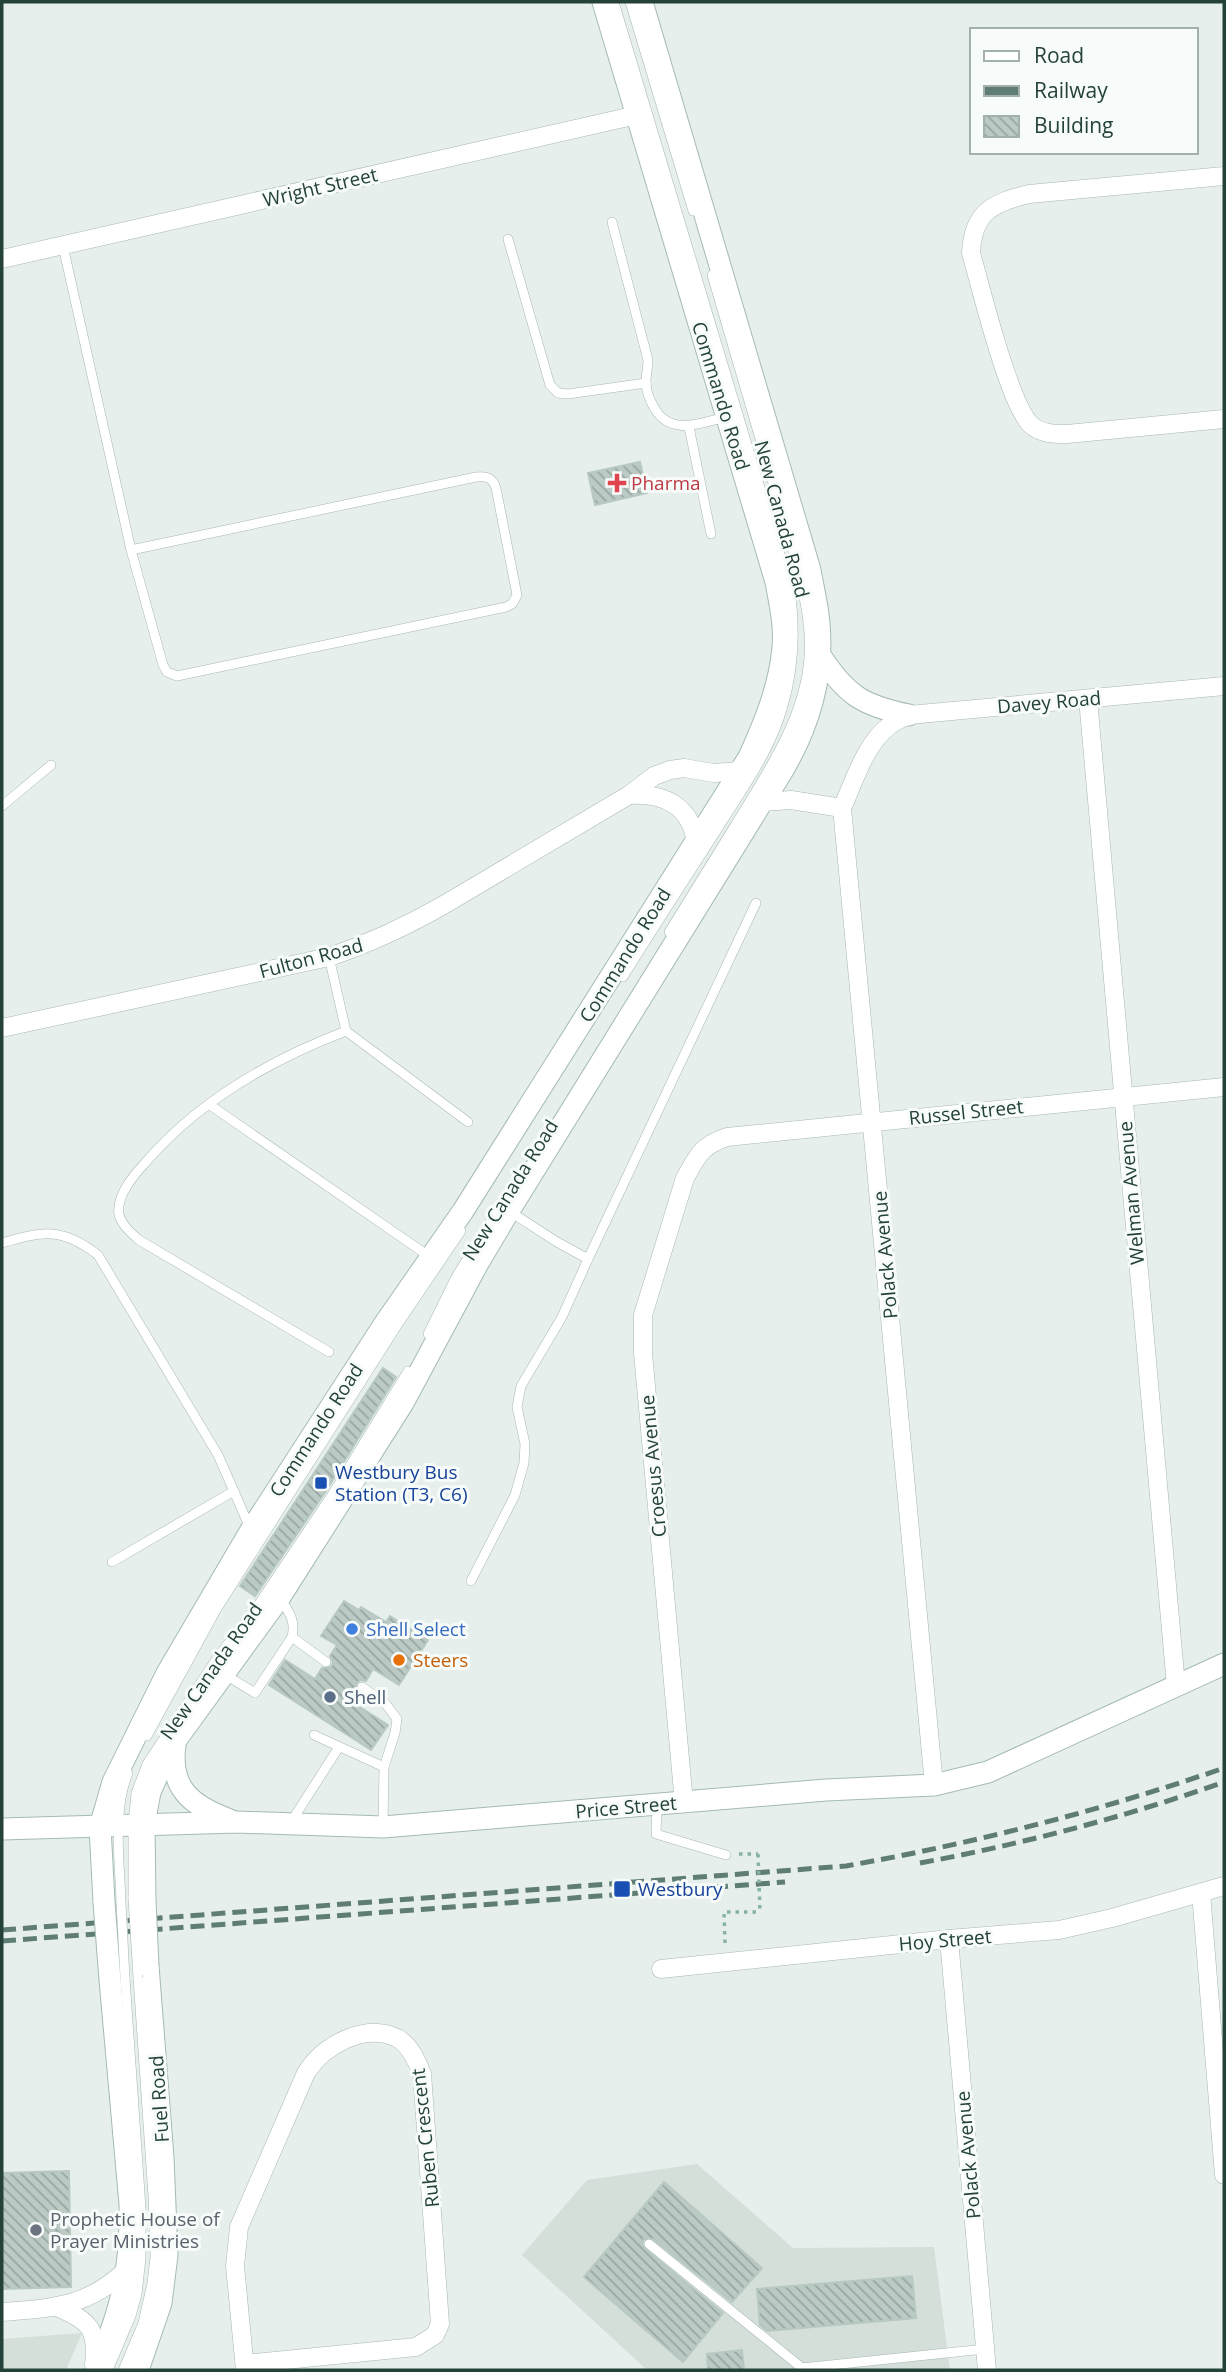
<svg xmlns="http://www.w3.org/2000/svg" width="1226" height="2372" font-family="'Open Sans',sans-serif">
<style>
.built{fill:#d4dfda}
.building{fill:url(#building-back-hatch);stroke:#b8c9c2;stroke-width:2}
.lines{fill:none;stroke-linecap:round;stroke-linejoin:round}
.lane-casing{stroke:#a8b8b2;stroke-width:10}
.street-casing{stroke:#a8b8b2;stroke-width:19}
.secondary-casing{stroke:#a4bbb3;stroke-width:23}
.path{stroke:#86b3a5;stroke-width:3.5;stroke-dasharray:3.5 5;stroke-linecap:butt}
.lane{stroke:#fff;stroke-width:9}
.street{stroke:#fff;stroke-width:18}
.secondary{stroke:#fff;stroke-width:21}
.rail{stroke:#5f7d75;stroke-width:5;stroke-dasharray:14 7;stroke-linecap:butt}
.lane-bridge-casing{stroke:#a8b8b2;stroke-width:10;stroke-linecap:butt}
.secondary-bridge-casing{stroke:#a4bbb3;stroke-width:23;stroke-linecap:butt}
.path-bridge{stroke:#86b3a5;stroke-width:3.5;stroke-dasharray:3.5 5;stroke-linecap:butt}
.lane-bridge{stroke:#fff;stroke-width:9}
.secondary-bridge{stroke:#fff;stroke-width:21}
.health-dot{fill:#e0444e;stroke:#f7fbf9;stroke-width:2.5}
.transit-dot{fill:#1a4fb4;stroke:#f7fbf9;stroke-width:2.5}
.shop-dot{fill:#3f7fe0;stroke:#f7fbf9;stroke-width:2.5}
.food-dot{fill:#e8710a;stroke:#f7fbf9;stroke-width:2.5}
.service-dot{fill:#5c6f8a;stroke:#f7fbf9;stroke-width:2.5}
.worship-dot{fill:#6b7280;stroke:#f7fbf9;stroke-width:2.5}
.labels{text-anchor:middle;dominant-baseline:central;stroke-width:6;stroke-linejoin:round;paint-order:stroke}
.street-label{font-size:19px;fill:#24423a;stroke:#f7fbf9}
.health-label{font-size:19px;fill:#be3a42;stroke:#f7fbf9;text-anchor:start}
.transit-label{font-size:19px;fill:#164399;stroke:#f7fbf9;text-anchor:start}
.shop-label{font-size:19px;fill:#366cbe;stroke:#f7fbf9;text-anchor:start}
.food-label{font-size:19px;fill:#c56008;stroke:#f7fbf9;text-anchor:start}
.service-label{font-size:19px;fill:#4e5e75;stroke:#f7fbf9;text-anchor:start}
.worship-label{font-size:19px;fill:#5b616d;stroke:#f7fbf9;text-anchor:start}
</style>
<defs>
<pattern id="building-back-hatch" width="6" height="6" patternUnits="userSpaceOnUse" patternTransform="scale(1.75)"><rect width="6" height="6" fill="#bbcac4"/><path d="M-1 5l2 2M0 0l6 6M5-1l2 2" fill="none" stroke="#98a6a0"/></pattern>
</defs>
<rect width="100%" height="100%" fill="#e6efeb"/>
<g class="built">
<path d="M697,2164L793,2248L934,2247L950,2370H647L522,2255L587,2180Z"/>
<path d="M82,2333L66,2370H2V2339Z"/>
</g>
<g class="building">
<path d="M640,462L647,493L595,505L588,473Z"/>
<path d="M383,1368L396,1377L326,1491L255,1596L240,1586Z"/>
<path d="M344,1601L359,1610L361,1607L386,1622L390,1616L428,1640L399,1685L373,1669L366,1681L360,1680L356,1684L358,1693L352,1702L388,1725L371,1750L269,1685L285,1660L315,1679L322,1668L331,1667L333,1662L330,1656L337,1645L321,1636Z"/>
<path d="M69,2171L71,2287L2,2289V2173Z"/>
<path d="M664,2182L762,2268L732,2302L653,2239H644L642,2244L645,2249L723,2313L683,2362L584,2277Z"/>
<path d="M912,2276L916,2318L767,2331L760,2325L757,2289Z"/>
<path d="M742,2350L744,2370H708L707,2354Z"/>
</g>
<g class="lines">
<defs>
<g id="lane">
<path d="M614,2L789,584C796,626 795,665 783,706C771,750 742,790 718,828C686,878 654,927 623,977"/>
<path d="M630,2L693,211"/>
<path d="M612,222L648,360C648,367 646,375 646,382C646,391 650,401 655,409C671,436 701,423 726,417"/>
<path d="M508,239L550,385L558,393L568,394L646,383"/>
<path d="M63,246L131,550L163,665L167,672L177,676L506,607L512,604L517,595L496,488C492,477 487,476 476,477L131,550"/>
<path d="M689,427L711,534"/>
<path d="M2,806L51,765"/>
<path d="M669,932C691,897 712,862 734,827C765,776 805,719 809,657C811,628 805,601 799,572L712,275"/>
<path d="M346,1031L468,1122"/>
<path d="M210,1105L430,1257"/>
<path d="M2,1243C43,1231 62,1227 98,1255L218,1455L250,1528"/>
<path d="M588,1259L756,903"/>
<path d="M428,1334L456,1277L500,1206"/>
<path d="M329,1352L139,1240C131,1233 122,1225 119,1215C116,1196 133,1176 145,1163C198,1101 270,1060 346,1031L329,957"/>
<path d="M112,1562L234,1491"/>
<path d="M471,1581L515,1495L524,1463L525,1444L517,1407L521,1386L562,1317L588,1259L557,1242L509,1211"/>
<path d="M292,1637L326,1662"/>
<path d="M224,1674L255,1693L292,1637C296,1621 289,1612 280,1598"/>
<path d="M362,1687L385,1703L397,1719L395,1733L384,1767L383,1827"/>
<path d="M314,1735L384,1767"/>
<path d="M147,1736L216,1610L396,1327L461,1231"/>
<path d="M657,1805L656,1834L726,1855"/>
<path d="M291,1822L339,1747"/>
<path d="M133,1898V1825L136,1793L147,1764L219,1655L256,1608L332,1495L408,1371"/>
<path d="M121,1903C120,1861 112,1813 128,1773"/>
<path d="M649,2244L802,2368L985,2349"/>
<path d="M108,2370L131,2316L137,2294L141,2258V2208L125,1978"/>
<path d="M123,2370L143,2323L152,2283L155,2257L153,2196L138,1978"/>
</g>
<g id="street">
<path d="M1224,176L1029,194C992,203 973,212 971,253C981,288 1009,404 1031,425C1042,434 1053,434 1067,434L1224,419"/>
<path d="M2,259L637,115"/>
<path d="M1088,699L1176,1686"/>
<path d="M629,795C665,793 691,806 696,843"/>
<path d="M762,802L791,800L842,808"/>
<path d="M2,1028L329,957C371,943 409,925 447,903L629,795L654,776L670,770L684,768L714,773L739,771"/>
<path d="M934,1785L842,808C854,782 865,744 889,726C895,721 903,718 909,715L1224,686"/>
<path d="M684,1803L643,1353V1315L685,1178C698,1155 701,1146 727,1137L1224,1087"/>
<path d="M1201,1893L1224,2175"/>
<path d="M949,1939L987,2370"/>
<path d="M661,1969L949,1939L1059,1930L1112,1918L1224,1886"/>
<path d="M59,2308C90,2321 98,2330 94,2365"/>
<path d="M2,2312C53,2308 90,2307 129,2267"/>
<path d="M245,2364L416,2347L435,2335L440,2324L422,2074C417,2061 410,2045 397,2038C364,2022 323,2046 306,2073L239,2227L235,2266L245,2370"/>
</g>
<g id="secondary">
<path d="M820,655C846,695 863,706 909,715"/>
<path d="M175,1745C169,1789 192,1806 230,1820"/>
<path d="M2,1829L237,1822L383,1827L826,1790L934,1785L988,1772L1224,1664"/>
<path d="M145,1901L144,1824L150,1792L158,1774L176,1740L280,1597L403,1403L477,1265L509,1211L762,802C800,750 825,689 819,624C818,606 813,588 810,570L642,2"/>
<path d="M104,1902L100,1827L113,1782L167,1673L251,1530L385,1323L463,1211L749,757C765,722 780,685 783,647C785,626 780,604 776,582L603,2"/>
<path d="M96,2370C122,2307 131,2272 130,2204L110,1980"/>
<path d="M138,2370L161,2303L167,2255L163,2157L148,1966"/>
</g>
</defs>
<use href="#lane" class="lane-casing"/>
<use href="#street" class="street-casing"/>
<use href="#secondary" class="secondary-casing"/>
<g class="path">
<path d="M739,1854H758"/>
<path d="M725,1943L724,1912H760"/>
</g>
<use href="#lane" class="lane"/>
<use href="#street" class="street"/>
<use href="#secondary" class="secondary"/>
<g class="rail">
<path d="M920,1863C1023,1844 1125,1817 1224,1782"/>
<path d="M2,1930L846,1866C975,1843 1100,1811 1224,1768"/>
<path d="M2,1941L785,1882"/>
</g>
<defs>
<g id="lane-bridge">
<path d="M133,1898L138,1978"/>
<path d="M121,1903L125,1978"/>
</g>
<g id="secondary-bridge">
<path d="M145,1901L148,1966"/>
<path d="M104,1902L110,1980"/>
</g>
</defs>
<use href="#lane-bridge" class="lane-bridge-casing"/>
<use href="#secondary-bridge" class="secondary-bridge-casing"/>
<path class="path-bridge" d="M758,1854L760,1912"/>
<use href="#lane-bridge" class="lane-bridge"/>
<use href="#secondary-bridge" class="secondary-bridge"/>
</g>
<path class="health-dot" d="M613.5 472.5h7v7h7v7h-7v7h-7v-7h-7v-7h7z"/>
<g class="transit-dot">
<rect x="314" y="1476" width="14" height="14" rx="3.5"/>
<rect x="613" y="1880" width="18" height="18" rx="3.5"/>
</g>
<circle class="shop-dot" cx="352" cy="1629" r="7"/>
<circle class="food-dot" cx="399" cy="1660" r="7"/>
<circle class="service-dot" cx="330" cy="1697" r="7"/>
<circle class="worship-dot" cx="36" cy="2230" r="7"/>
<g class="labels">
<g class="street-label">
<text transform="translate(320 187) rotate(-13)">Wright Street</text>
<text transform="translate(721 396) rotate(73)">Commando Road</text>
<text transform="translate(782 519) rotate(75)">New Canada Road</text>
<text transform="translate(1049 702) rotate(-5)">Davey Road</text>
<text transform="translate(625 955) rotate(-58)">Commando Road</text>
<text transform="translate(311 958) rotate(-15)">Fulton Road</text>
<text transform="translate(966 1112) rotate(-6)">Russel Street</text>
<text transform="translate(510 1190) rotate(-58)">New Canada Road</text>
<text transform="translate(1131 1193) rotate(-95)">Welman Avenue</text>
<text transform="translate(885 1255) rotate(-95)">Polack Avenue</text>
<text transform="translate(316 1430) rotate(-57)">Commando Road</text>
<text transform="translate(653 1466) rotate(-95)">Croesus Avenue</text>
<text transform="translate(211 1671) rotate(-55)">New Canada Road</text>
<text transform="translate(626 1807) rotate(-5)">Price Street</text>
<text transform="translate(945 1940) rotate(-5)">Hoy Street</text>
<text transform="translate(159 2099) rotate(-94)">Fuel Road</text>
<text transform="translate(425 2138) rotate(-96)">Ruben Crescent</text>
<text transform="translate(968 2155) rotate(-95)">Polack Avenue</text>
</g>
<g class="health-label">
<text x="631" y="483">Pharma</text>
</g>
<g class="transit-label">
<text x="335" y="1472">Westbury Bus<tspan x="335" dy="22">Station (T3, C6)</tspan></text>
<text x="638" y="1889">Westbury</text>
</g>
<g class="shop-label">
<text x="366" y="1629">Shell Select</text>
</g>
<g class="food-label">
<text x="413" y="1660">Steers</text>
</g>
<g class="service-label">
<text x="344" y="1697">Shell</text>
</g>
<g class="worship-label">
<text x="50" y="2219">Prophetic House of<tspan x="50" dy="22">Prayer Ministries</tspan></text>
</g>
</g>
<rect width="1226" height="2372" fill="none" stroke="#24423a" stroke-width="7"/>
<rect x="970" y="28" width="228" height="126" fill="#f7fbf9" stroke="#a3b1ad" stroke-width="2"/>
<rect x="984" y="51" width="35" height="10" fill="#ffffff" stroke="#a3b1ad" stroke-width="2"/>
<text x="1034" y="63" font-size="21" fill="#24423a">Road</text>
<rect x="984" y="86" width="35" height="10" fill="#5f7d75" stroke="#a3b1ad" stroke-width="2"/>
<text x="1034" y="98" font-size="21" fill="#24423a">Railway</text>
<rect x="984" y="116" width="35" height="21" fill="url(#building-back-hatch)" stroke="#a3b1ad" stroke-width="2"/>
<text x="1034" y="133" font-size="21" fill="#24423a">Building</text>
</svg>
